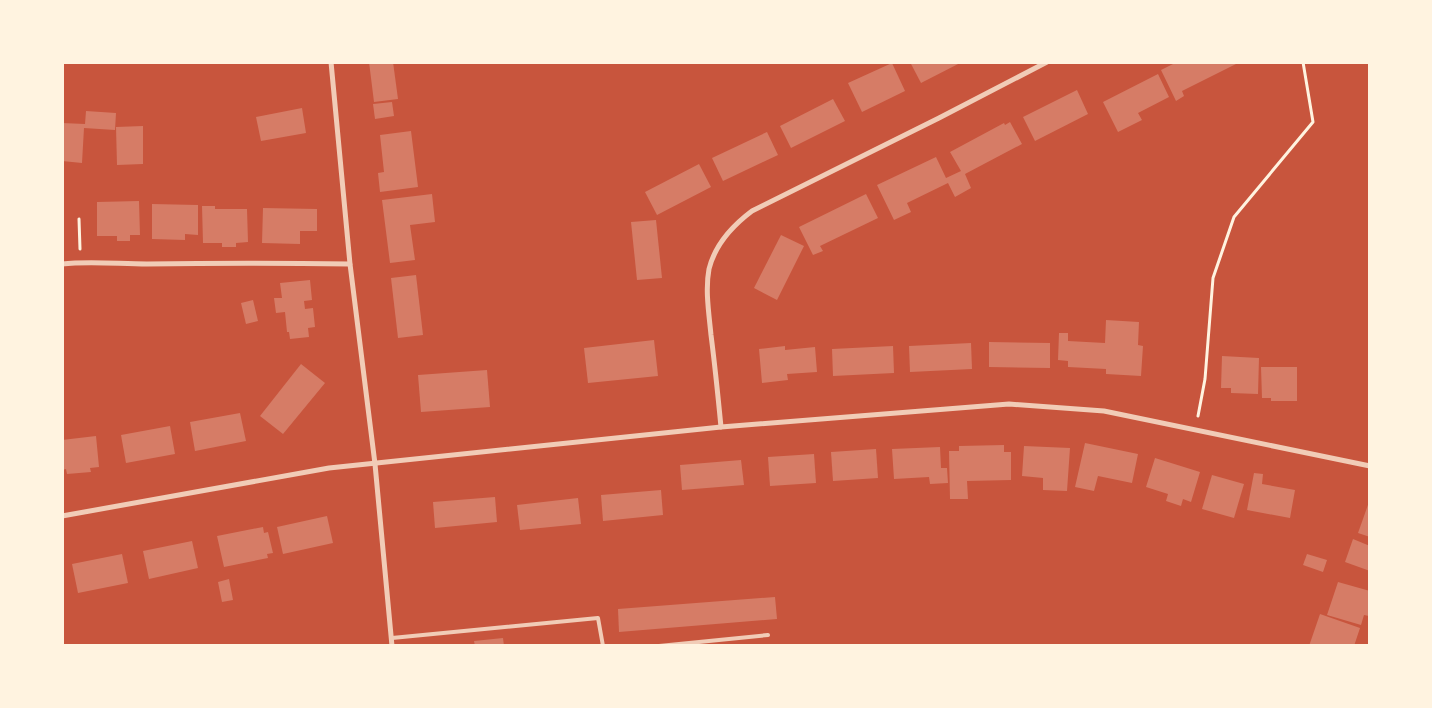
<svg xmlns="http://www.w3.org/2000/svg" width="1432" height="708" font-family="Jost,sans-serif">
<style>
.building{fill:#d67c66}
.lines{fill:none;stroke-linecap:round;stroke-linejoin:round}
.path{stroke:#fff3e0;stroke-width:3}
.service{stroke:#f1ccb7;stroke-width:4}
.minor{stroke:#f1ccb7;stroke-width:5}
</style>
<rect width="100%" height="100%" fill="#c8553d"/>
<g class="building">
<path d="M369,62H393L398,99L374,102Z"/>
<path d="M910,62H962L921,83Z"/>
<path d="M1177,62H1240L1182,91L1184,96L1176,101L1161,70Z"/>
<path d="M892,63L905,91L862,112L848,83Z"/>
<path d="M1158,74L1169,97L1138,113L1142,120L1118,132L1103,102Z"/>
<path d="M1077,90L1088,114L1035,141L1023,117Z"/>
<path d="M833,99L845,121L791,148L780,126Z"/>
<path d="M392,102L394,116L375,119L373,104Z"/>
<path d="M302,108L306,133L261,141L256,117Z"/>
<path d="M86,111L116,113L115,130L84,128L82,163L62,161V123L85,124Z"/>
<path d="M1010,122L1022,144L965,174L971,188L955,197L948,183L907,203L911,212L894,220L877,185L936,157L946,178L961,171L950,152L1004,123L1005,125Z"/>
<path d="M143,126V164L117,165L116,127Z"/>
<path d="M411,131L418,187L380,192L378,173L384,172L380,135Z"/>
<path d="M767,132L778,155L723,181L712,158Z"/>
<path d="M699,164L711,187L657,215L645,192Z"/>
<path d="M432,194L435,222L410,225L415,260L390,263L382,200Z"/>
<path d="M866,194L878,218L820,246L823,251L813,255L799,227Z"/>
<path d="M139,201L140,235H130V241H117V236H97V202Z"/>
<path d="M152,204L198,205V235L185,234V240L152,239Z"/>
<path d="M202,206H215V209H247L248,242L236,243V247H222V243H203Z"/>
<path d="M263,208L317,209V231H300V244L262,243Z"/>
<path d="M656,220L662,278L637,280L631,222Z"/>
<path d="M781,235L804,246L777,300L754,288Z"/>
<path d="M416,275L423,335L398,338L391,278Z"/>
<path d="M310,280L312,300L304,301L305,309L313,308L315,327L308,328L309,337L290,339L289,332H287L285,312L276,313L274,298H282L280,283Z"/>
<path d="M253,300L258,321L246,324L241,303Z"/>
<path d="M1106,320L1139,322L1138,345L1143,346L1141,376L1106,374V369L1068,367V361L1058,360L1059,333H1068V341L1105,343Z"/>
<path d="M654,340L658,376L588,383L584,348Z"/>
<path d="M989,342L1050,343V368L989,367Z"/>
<path d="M971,343L972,369L910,372L909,346Z"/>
<path d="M785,346V350L815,347L817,372L787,374L788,380L762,383L759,349Z"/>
<path d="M893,346L894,373L833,376L832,349Z"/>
<path d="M1222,356L1259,358L1258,394L1231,393V388H1221Z"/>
<path d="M301,364L325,383L283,434L260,416Z"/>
<path d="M1261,367H1297V401H1271V398H1262Z"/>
<path d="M487,370L490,407L421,412L418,375Z"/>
<path d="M240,413L246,441L195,451L190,422Z"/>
<path d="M170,426L175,454L126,463L121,435Z"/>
<path d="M96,436L99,467L90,468L91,472L67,474L66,469L62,470V440Z"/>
<path d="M1085,443L1138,454L1132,483L1098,476L1094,491L1075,487Z"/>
<path d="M1004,445V452H1011V480L967,481L968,499H950L949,451H959V446Z"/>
<path d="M1024,446L1070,448L1067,491L1043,490V478L1022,476Z"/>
<path d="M940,447L941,468H947L948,483L930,484L929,477L894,479L892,449Z"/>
<path d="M876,449L878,478L833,481L831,452Z"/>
<path d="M814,454L816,483L770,486L768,457Z"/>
<path d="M1155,458L1200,472L1191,502L1183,499L1181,506L1166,501L1168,494L1146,487Z"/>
<path d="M741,460L744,485L682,490L680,465Z"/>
<path d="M1254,473L1263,474L1262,484L1295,490L1290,518L1247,510Z"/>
<path d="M1212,475L1244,484L1234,518L1202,509Z"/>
<path d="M661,490L663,515L603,521L601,495Z"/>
<path d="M495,497L497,522L435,528L433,502Z"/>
<path d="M578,498L581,524L520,530L517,505Z"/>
<path d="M1369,502H1370V537L1358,533Z"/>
<path d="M327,516L333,543L283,554L277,527Z"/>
<path d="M263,527L264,533L268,532L273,553L267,554L268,558L224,567L217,536Z"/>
<path d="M1353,539L1370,546V571L1345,562Z"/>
<path d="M192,541L198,568L149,579L143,551Z"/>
<path d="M122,554L128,583L78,593L72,564Z"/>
<path d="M1307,554L1327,560L1323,572L1303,565Z"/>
<path d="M229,579L233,600L222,602L218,582Z"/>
<path d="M1338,582L1370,591V614L1369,616L1364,615L1361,625L1327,615Z"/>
<path d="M775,597L777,619L619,632L618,609Z"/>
<path d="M1320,614L1360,628L1354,646H1309Z"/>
<path d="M503,638L504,646H475L474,641Z"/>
</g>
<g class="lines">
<g class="path">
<path d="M79,219L80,249"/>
<path d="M1198,416L1205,379L1213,278L1234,217L1313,122L1303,62"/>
</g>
<g class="service">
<path d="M392,638L598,618L603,646"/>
<path d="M659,646L768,635"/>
</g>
<g class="minor">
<path d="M331,62L350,264L375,464L392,646"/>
<path d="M62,264C90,261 119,264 147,264C215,263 282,263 350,264"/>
<path d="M721,427C718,396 715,366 711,335C709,314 705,290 709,269C715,245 732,226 752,211L939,118L1047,62"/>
<path d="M62,516L329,468L721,427L1009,404L1104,411L1370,466"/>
</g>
</g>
<rect width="1432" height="708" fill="none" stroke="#fff3e0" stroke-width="128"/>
</svg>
